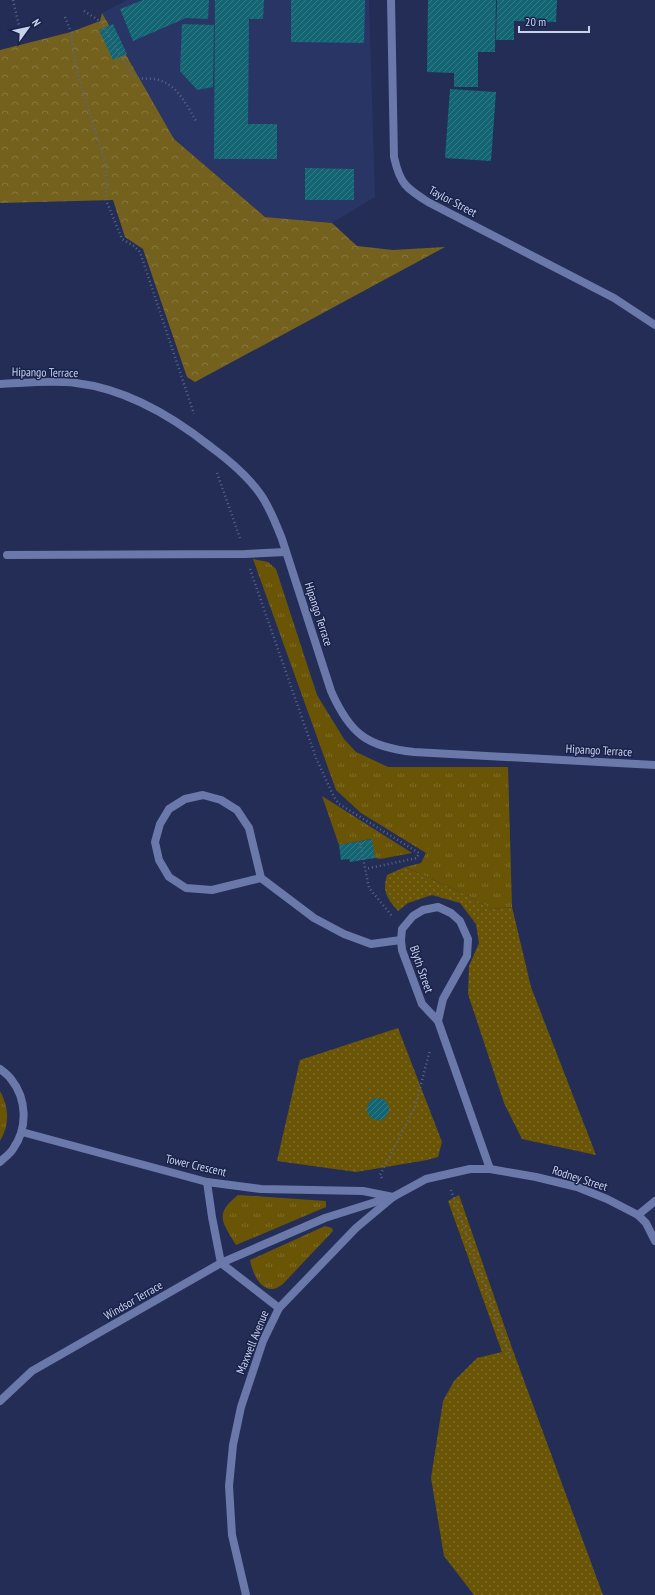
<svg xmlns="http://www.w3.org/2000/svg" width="655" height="1595" font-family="'PT Sans Narrow',sans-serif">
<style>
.built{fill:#293565}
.grass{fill:url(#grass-tufts)}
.forest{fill:url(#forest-crowns)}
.park{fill:url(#park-dots)}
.building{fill:url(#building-hatch)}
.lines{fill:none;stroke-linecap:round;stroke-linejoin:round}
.path{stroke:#5b6589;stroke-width:2.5;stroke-dasharray:1 3;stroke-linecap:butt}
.service{stroke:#6a79a9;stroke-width:8}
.minor{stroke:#6a79a9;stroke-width:8}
.labels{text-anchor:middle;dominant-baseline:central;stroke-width:3;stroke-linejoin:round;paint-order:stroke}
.street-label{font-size:12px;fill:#c9d2ec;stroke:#19224b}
</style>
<defs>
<pattern id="grass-tufts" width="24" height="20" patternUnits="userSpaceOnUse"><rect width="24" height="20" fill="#6a5507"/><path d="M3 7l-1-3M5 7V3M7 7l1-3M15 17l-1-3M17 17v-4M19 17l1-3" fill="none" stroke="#7e6d2b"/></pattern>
<pattern id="forest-crowns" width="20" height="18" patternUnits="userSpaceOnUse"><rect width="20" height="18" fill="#75611e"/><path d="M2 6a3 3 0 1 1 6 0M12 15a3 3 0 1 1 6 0" fill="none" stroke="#87773f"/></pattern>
<pattern id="park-dots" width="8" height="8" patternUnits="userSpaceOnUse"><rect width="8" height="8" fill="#6a5507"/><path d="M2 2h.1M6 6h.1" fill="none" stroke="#7e6d2b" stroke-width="1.8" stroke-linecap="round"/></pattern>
<pattern id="building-hatch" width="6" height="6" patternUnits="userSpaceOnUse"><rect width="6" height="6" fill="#136573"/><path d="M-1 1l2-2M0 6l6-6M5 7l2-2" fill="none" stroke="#347a87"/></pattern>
</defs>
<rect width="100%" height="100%" fill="#232d56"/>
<path class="built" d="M127,0H369L375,197L332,223L265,217L174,139L102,13Z"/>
<g class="grass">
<path d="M253,559L268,562L276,569L317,695L344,739L356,752L388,767H508L512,907L491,909L469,896L405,867L421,863L426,853L361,813L336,790Z"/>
<path d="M322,796L412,853L380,859L375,858L371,839L339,845Z"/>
<path d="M0,1091C9,1108 10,1124 0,1141Z"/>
<path d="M238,1195L326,1201V1207L236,1245C222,1222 214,1214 238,1195Z"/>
<path d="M325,1226L332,1228L333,1231L282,1285C279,1286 276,1289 273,1289C259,1290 252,1271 250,1260Z"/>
</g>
<path class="forest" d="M102,13L174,139L265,217L332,223L357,246L393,250L445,247L195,382L187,377L143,249L125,237L113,200L0,203V50L71,32L100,21Z"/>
<g class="park">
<path d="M405,867L469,896L491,909L512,907L531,987L596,1155L522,1139L504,1103L468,994L469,966L479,943L476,924L460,903L432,895L408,903L398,911C387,898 382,892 387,875Z"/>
<path d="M398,1028L442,1142L438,1157L427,1160L356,1172L277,1161L300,1060Z"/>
<path d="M459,1195L512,1348L603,1595H474L444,1556L431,1478L443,1401L454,1381L477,1358L502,1352L448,1201Z"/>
</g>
<g class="building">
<path d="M143,0H209L208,19L186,18L133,41L120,9Z"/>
<path d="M215,0H264L263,19H249L248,124H277V159H214Z"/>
<path d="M291,0H365L364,43L291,42Z"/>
<path d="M428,0H496L495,52H478V87H454V73L427,72Z"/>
<path d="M497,0H557L556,22L514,21V40H496Z"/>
<path d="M113,24L127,54L113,60L99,30Z"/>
<path d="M182,24L214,25L213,87L197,90L180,71Z"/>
<path d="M450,89L496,92L491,161L445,158Z"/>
<path d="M305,168L354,169V200H305Z"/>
<path d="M372,839L375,858L350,862L349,859L341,860L339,845Z"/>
<circle cx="378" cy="1109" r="11"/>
</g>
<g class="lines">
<g class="path">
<path d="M13,0L20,30"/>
<path d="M84,11L100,21L130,71L137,78C144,79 155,78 162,81C178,87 188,107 196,121"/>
<path d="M65,17L71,32L76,68L106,166V200L122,239L134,246L140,252L194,414"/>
<path d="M217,473L240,538"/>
<path d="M250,569L316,758L334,797L339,804L419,853L417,858L365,869"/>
<path d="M360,843L369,888L392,916"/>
<path d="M382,1178L380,1175L415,1107L430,1050"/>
<path d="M451,1190L511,1359"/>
</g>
<path class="service" d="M7,555L245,554L286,552"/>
<g class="minor">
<path d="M391,0L394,157C400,184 406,188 428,202L614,298L655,325"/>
<path d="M0,384C25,383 51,380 76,383C127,389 172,416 211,447C230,461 248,476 261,495C270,508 276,524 282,539L331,691C350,734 367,747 414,752L655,765"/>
<path d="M261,878L212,890L186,888L169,877L159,860L155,842L160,824L169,809L185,799L203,795L221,800L237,810L249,828L261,878L314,918L344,934L371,944L401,940"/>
<path d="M438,1021L443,999L467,956L468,939L460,921L451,913L438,907L423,910L413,916L402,929L401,940L402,950L422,1004L438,1021L490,1169"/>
<path d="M0,1069C4,1072 8,1075 11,1079C27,1099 28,1128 13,1149C10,1154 4,1158 0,1162"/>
<path d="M22,1132L207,1182L261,1189L363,1191L393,1197"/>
<path d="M207,1182L212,1217L221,1263L325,1218L388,1198"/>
<path d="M638,1215L655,1201"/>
<path d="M0,1401L32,1371L221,1263L279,1308"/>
<path d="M246,1595L232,1535L229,1486L233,1445L241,1407L263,1341L279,1308L356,1228L393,1197L426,1179L470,1169H490L536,1177L577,1187L607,1199L638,1215L646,1223L655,1241"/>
</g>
</g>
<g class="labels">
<g class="street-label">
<text transform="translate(453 201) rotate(28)">Taylor Street</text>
<text transform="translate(45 372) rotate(1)">Hipango Terrace</text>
<text transform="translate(319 614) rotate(72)">Hipango Terrace</text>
<text transform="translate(599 750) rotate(3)">Hipango Terrace</text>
<text transform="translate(422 969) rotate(71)">Blyth Street</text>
<text transform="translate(196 1165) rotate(13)">Tower Crescent</text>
<text transform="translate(580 1178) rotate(18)">Rodney Street</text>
<text transform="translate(133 1300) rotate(-30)">Windsor Terrace</text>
<text transform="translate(252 1342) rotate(-68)">Maxwell Avenue</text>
</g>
</g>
<g transform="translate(28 28) rotate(57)" stroke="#19224b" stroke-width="3" paint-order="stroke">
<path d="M0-3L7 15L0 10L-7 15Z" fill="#c9d2ec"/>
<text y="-6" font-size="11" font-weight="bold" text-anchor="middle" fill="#c9d2ec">N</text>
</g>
<path d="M519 26v6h70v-6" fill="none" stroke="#c9d2ec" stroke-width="2"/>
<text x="525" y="26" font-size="12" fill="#c9d2ec" stroke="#19224b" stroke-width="3" paint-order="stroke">20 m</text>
</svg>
